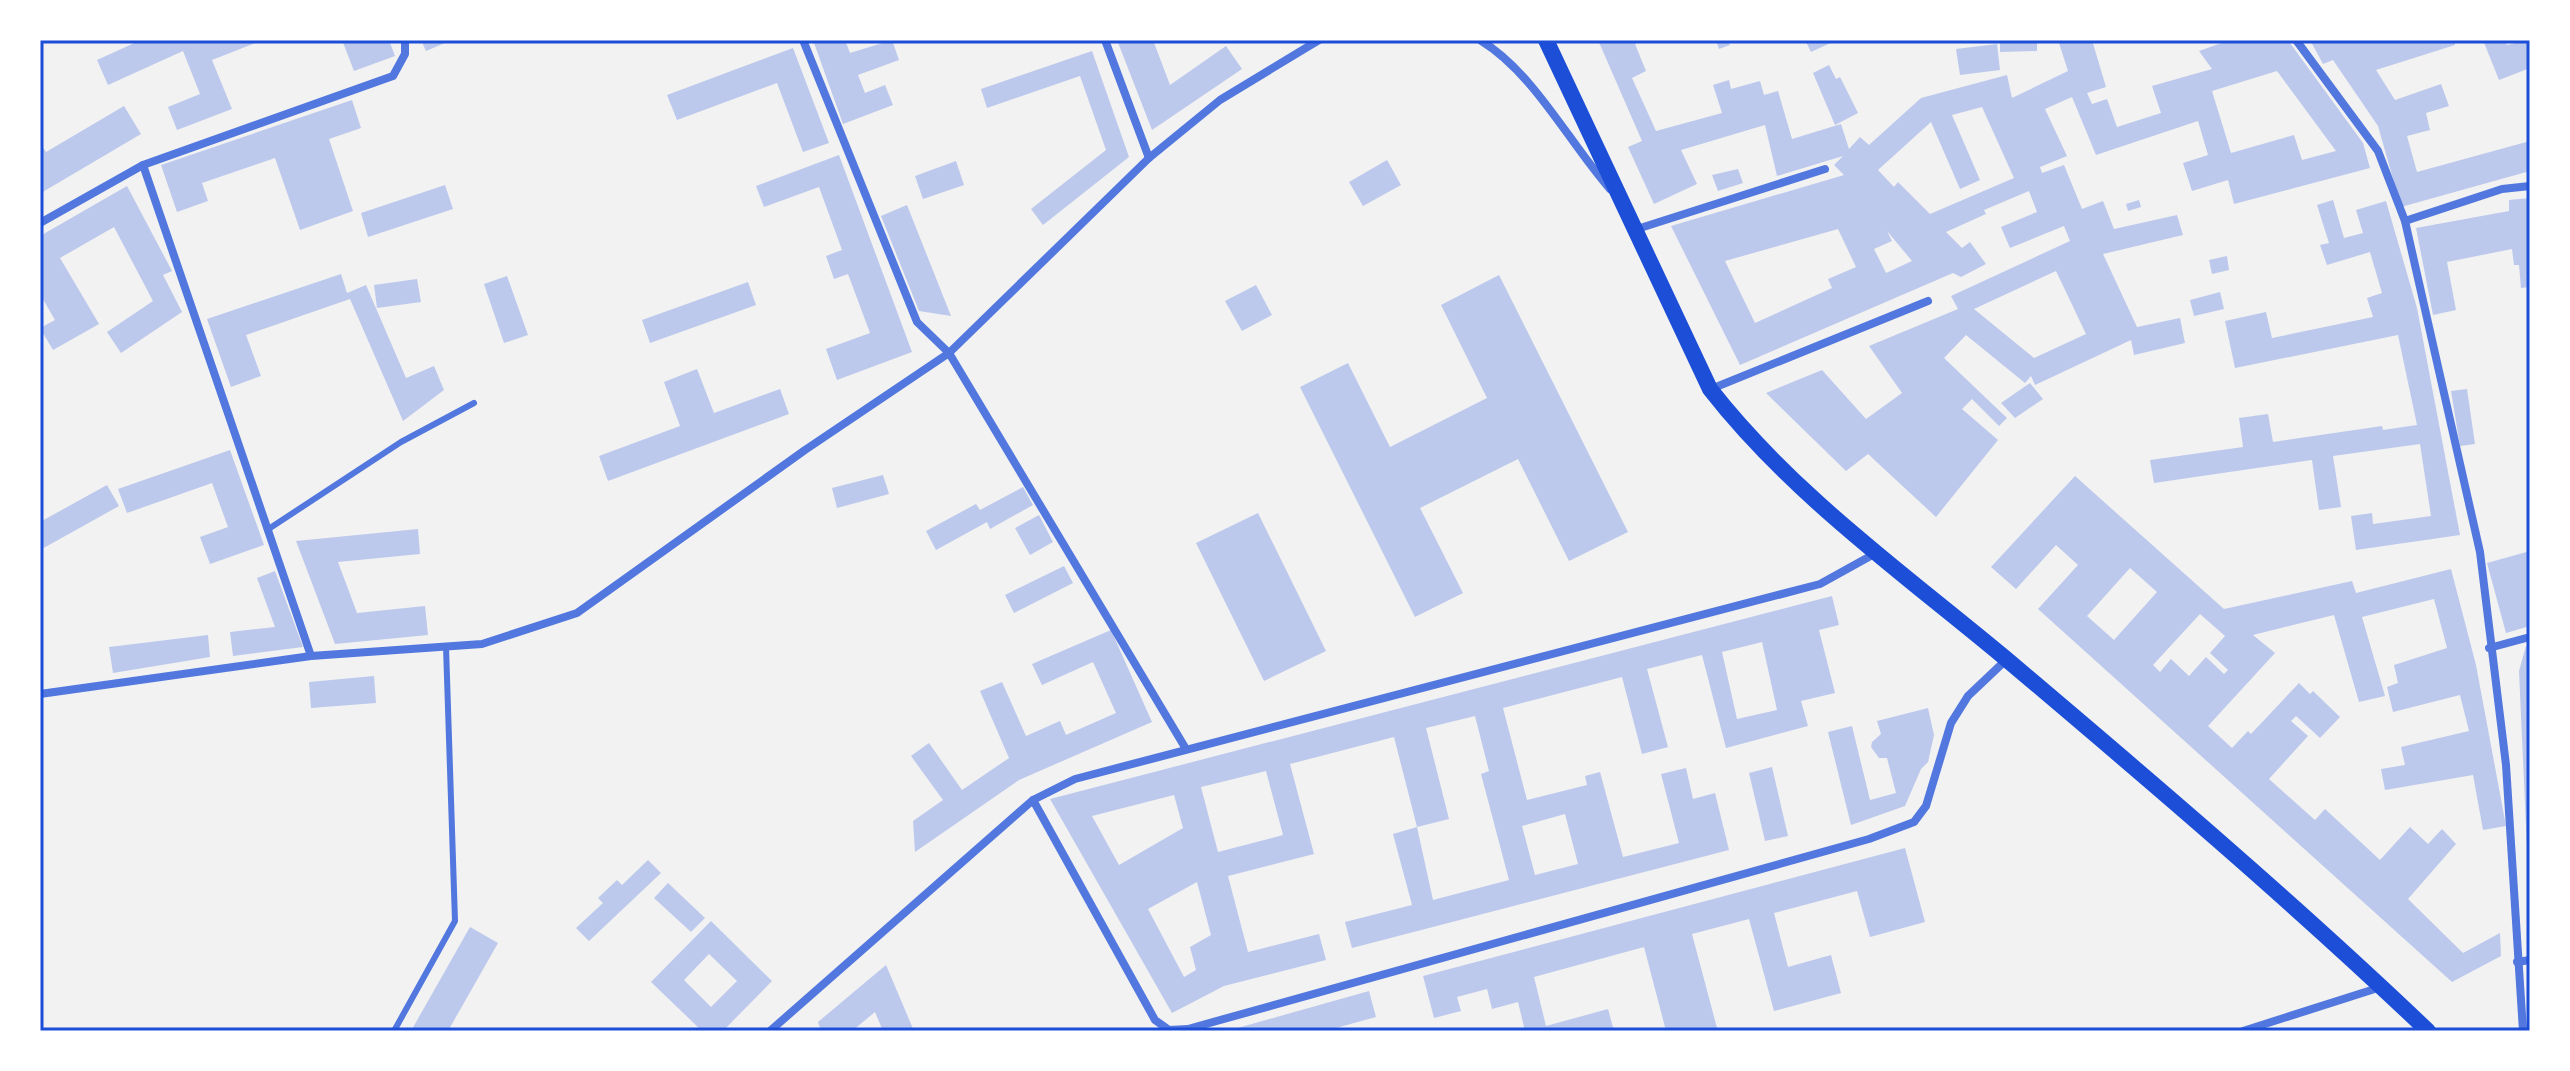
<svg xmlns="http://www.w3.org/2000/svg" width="2570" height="1071" font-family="'Fira Sans Condensed',sans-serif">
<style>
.building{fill:#bdc9ec;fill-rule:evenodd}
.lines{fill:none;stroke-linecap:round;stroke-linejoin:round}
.service{stroke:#5277de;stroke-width:6}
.minor{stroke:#5277de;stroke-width:8}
.secondary{stroke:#1d4ed8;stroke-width:16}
.neatline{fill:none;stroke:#1d4ed8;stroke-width:3}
</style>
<rect width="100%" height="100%" fill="#f2f2f2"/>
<g class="building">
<path d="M141,40H263L212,60L232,109L177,130L168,107L200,94L183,51L108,85L97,60Z"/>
<path d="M342,40H389L395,56L354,71Z"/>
<path d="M421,40H452L426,51Z"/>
<path d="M813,40H845L850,53L892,40L899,60L858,75L865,93L885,85L893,105L843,124Z"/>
<path d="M1117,40H1153L1170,85L1226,46L1242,69L1152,130Z"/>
<path d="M1598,40H1642L1635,44L1646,71L1632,78L1656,131L1722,113L1713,85L1729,80L1731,89L1760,81L1764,95L1778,91L1792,139L1841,124L1849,149L1860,137L1869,145L1921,98L2007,75L2012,98L2068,71L2058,40H2092L2106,87L2087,93L2092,104L2107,99L2117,127L2161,113L2152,86L2212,69L2199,51L2230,40H2284L2290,43L2363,143L2370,168L2234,204L2228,180L2192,191L2183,163L2208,155L2198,121L2096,155L2072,97L2045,109L2067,156L2040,167L2042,173L2064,165L2082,209L2103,201L2114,229L2177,215L2183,235L2103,254L2137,327L2180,318L2185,343L2134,355L2131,340L2035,385L2031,376L2025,383L1966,335L1944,358L2007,418L1999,426L1972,399L1962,409L1998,440L1936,517L1868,454L1846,471L1766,393L1822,370L1866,419L1902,393L1869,346L1958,309L1951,296L2070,241L2064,226L2010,248L2001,227L2037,212L2029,191L1984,210L1986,214L1946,232L1962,248L1970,242L1986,264L1961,277L1953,273L1740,365L1671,226L1844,175L1834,165L1843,156L1777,176L1765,125L1681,150L1697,184L1654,204L1628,147L1642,141ZM2277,71L2336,151L2302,160L2294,135L2231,153L2212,91ZM1982,107L2014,178L1930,214L1898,182L1894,187L1878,170L1931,122L1960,189L1980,180L1952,115ZM1838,229L1856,267L1828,279L1832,288L1755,323L1725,261ZM1887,231L1912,261L1886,273L1874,249L1892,241ZM2056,271L2086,334L2034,358L1974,309Z"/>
<path d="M1716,40H1728L1730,45L1719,49Z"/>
<path d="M1805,40H1837L1811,52Z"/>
<path d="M2000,40H2037V51L2000,52Z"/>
<path d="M2310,40H2373L2374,43L2454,40L2455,45L2376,70L2395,100L2441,84L2449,106L2426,113L2430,130L2407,136L2417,172L2530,141V171L2401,207L2378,126L2333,60L2323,64Z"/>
<path d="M2483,40H2505L2507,45L2530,40V68L2499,80Z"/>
<path d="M1997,44L2000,70L1960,75L1956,49Z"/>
<path d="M793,48L829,143L803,152L777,83L677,120L667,95Z"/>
<path d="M1092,51L1129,157L1043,225L1031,209L1106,150L1080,76L987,108L981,89Z"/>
<path d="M1829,65L1836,79L1840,77L1858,113L1835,125L1813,73Z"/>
<path d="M352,100L361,128L329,139L353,211L300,230L275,158L202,183L208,201L177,212L161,165Z"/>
<path d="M124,106L141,134L41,193L40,143L46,152Z"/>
<path d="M839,155L912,352L837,380L826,349L870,333L848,274L834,279L826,256L842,250L819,187L764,207L756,186Z"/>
<path d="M1387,160L1401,185L1363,206L1349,182Z"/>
<path d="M956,161L964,185L923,199L915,176Z"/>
<path d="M1738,169L1743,183L1718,191L1712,175Z"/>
<path d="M445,185L453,209L368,237L361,213Z"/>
<path d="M127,186L172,271L163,275L182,312L121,353L107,332L153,301L114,227L60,258L99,324L53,350L40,328L55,320L40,294V236Z"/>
<path d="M2530,198V217H2527L2530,287L2521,288L2519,265H2514L2512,249L2447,262L2456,310L2433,315L2416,228L2509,211V200Z"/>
<path d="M2139,200L2141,207L2128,211L2126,204Z"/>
<path d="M2333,200L2344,238L2363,233L2356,210L2386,201L2417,308L2460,535L2356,550L2351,516L2372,513L2373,524L2431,516L2420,444L2333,456L2341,507L2319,510L2312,460L2154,483L2150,460L2243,447L2239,418L2268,414L2273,442L2382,426L2383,430L2417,425L2398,335L2235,368L2225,321L2266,312L2272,338L2373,317L2367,298L2382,293L2370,252L2327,265L2320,245L2329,243L2317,205Z"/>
<path d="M907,205L951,316L919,311L881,216Z"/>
<path d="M2227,256L2229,270L2212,274L2209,260Z"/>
<path d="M341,274L347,293L366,285L406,378L434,366L444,390L403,421L350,299L246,335L261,376L231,387L207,319Z"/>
<path d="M1499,275L1628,532L1569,561L1518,459L1420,508L1463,593L1415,617L1300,387L1348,363L1390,447L1487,398L1441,305Z"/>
<path d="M507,276L528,335L504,343L484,284Z"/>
<path d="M417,279L421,302L377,308L374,285Z"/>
<path d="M748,282L756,305L650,343L642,320Z"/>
<path d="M1256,285L1272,315L1242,331L1225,301Z"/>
<path d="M2220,292L2224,309L2194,316L2190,300Z"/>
<path d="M697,369L714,413L780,389L789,414L608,481L599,456L680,426L664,382Z"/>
<path d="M2030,383L2043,399L2015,418L2001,403Z"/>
<path d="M2467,389L2475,444L2460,446L2451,391Z"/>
<path d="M230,450L264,545L210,564L200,537L228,527L212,483L127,513L118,489Z"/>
<path d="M883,475L889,494L837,508L832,488Z"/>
<path d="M2075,476L2224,609L2352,581L2356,593L2451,569L2476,665L2506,826L2483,830L2473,775L2385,790L2381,769L2405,765L2401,747L2469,731L2460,695L2393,712L2387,687L2398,683L2394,665L2447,648L2434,599L2362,617L2385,696L2359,702L2334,615L2253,635L2275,653L2208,726L2232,748L2248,731L2251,734L2299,683L2310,694L2313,691L2340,717L2320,738L2296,716L2291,721L2308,736L2269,779L2315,820L2325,809L2380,860L2410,827L2428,844L2442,829L2456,844L2408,899L2463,953L2500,933L2501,956L2452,982L2038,609L2078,565L2056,545L2016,589L1991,567ZM2130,568L2157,592L2114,640L2087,616ZM2200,614L2225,636L2210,653L2228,670L2224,674L2206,657L2189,676L2171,659L2160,672L2153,665Z"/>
<path d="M107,485L119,506L40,550V522Z"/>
<path d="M1023,487L1033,505L990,529L987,522L936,550L926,531L976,504L980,510Z"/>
<path d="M1258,513L1326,651L1264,681L1196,543Z"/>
<path d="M1039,515L1053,542L1030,555L1015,528Z"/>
<path d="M418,529L420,554L338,562L357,613L425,606L428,635L335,644L296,541Z"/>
<path d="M2530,551V626L2506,633L2487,563Z"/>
<path d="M1064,566L1073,583L1014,613L1005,595Z"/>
<path d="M275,571L303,647L233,656L230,632L275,627L257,578Z"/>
<path d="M1832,596L1839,625L1819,630L1835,693L1801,701L1808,726L1726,748L1702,655L1647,669L1668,747L1642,754L1622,677L1503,708L1527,800L1587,785L1585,776L1600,772L1623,857L1679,843L1661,774L1686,768L1693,799L1715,793L1729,850L1352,948L1345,922L1412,905L1393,834L1417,827L1394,737L1290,764L1314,854L1228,876L1248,952L1319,934L1326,960L1224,986L1172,1013L1050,799ZM1762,642L1777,710L1737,719L1722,652ZM1475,716L1489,771L1481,774L1509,880L1433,900L1417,827L1449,819L1426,728ZM1266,771L1283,835L1218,852L1201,787ZM1174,795L1183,828L1119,865L1092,816ZM1565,814L1578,864L1535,875L1522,826ZM1197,882L1211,935L1190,947L1196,970L1184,977L1148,909Z"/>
<path d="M1111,630L1152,722L1019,780L915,852L913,821L943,800L911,756L929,743L962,790L1009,758L980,691L1002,682L1026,736L1060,721L1066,735L1116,713L1093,662L1042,685L1032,664Z"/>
<path d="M208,635L210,657L113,673L109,647Z"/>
<path d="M2530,645V871H2528L2519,671L2526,646Z"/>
<path d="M374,676L376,703L311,708L309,682Z"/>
<path d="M1928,708L1934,735L1928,762L1921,769L1905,806L1851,825L1828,732L1852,726L1870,800L1896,793L1887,758H1879L1871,747L1872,742L1881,734L1877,721Z"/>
<path d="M1772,767L1788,836L1765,841L1749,773Z"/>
<path d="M1905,848L1925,922L1870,937L1857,891L1774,913L1788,967L1831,955L1841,993L1774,1011L1749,919L1692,934L1717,1028L1666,1031L1644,947L1534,977L1546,1026L1608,1009L1614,1031H1525L1518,1002L1492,1009L1487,989L1457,997L1461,1011L1434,1018L1423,976Z"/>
<path d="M648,860L661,873L589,941L576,928L603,903L598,898L617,880L622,885Z"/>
<path d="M668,883L705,918L691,932L654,898Z"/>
<path d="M711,921L772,981L723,1031H702L651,982ZM709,954L737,981L711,1007L684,980Z"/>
<path d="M470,927L498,943L448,1031H411Z"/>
<path d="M886,965L914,1031H883L875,1012L852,1031H821L818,1022Z"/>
<path d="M1369,991L1376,1017L1325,1031H1227Z"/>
</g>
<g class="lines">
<g class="service">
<path d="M267,530L401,442L474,403"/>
<path d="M394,1031L455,921L446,647"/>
</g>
<g class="minor">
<path d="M803,40L917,322L949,353L1186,749"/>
<path d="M1105,40L1149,158"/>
<path d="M1480,40C1534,73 1568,141 1610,189"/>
<path d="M2296,40L2378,151L2405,221L2480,552L2506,765L2523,1031"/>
<path d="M143,165L311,656"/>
<path d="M2405,221L2502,189L2530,186"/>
<path d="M40,223L143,165L393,76L405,54V40"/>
<path d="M1634,230L1825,169"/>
<path d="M1711,389L1928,301"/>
<path d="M2489,648L2530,637"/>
<path d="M40,694L311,656L482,644L577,613L805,450L949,353L1149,158L1220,100L1319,40"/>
<path d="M1033,800L1155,1020L1169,1030L1188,1029L1869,839L1914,822L1926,806L1951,723L1968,696L2006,660"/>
<path d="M2517,962L2530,960"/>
<path d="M770,1031L1033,800L1075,779L1820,584L1876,553"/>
<path d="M2243,1031L2381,987"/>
</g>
<path class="secondary" d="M1546,40L1710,389C1792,494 1903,573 2005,658C2147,778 2294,903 2428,1031"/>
</g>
<rect width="2570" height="1071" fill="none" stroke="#ffffff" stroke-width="84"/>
<rect x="42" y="42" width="2486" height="987" class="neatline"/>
</svg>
